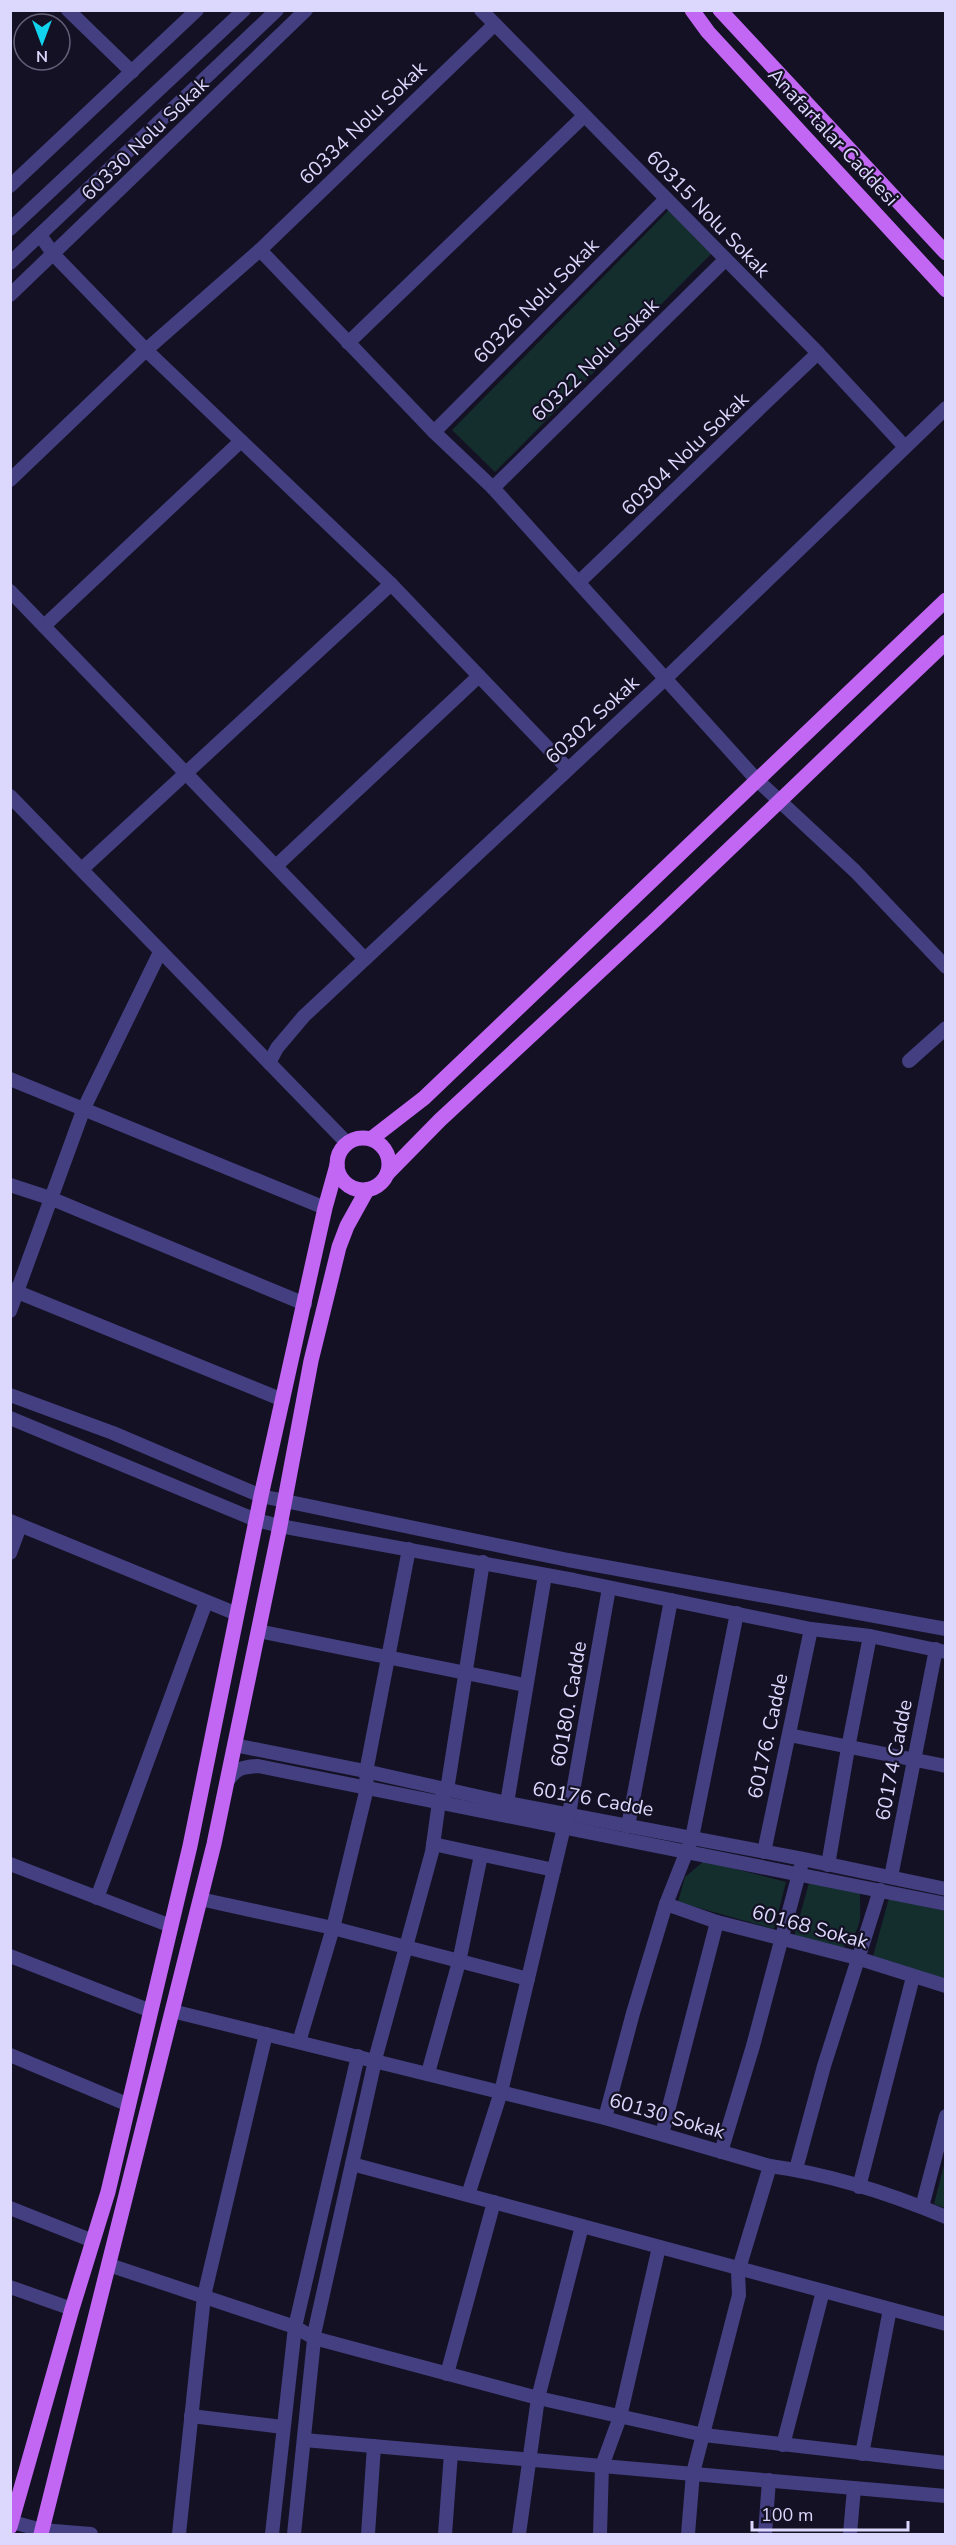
<svg xmlns="http://www.w3.org/2000/svg" width="956" height="2545" font-family="'Nunito Sans',sans-serif">
<style>
.green{fill:#142e2e}
.lines{fill:none;stroke-linecap:round;stroke-linejoin:round}
.minor{stroke:#433f80;stroke-width:14}
.major{stroke:#c266f4;stroke-width:15}
.labels{text-anchor:middle;dominant-baseline:central;stroke-width:4.5;stroke-linejoin:round;paint-order:stroke}
.street-label{font-size:20px;fill:#dcd7fc;stroke:#141124}
</style>
<rect width="100%" height="100%" fill="#141124"/>
<g class="green">
<path d="M669,210L713,252L495,472L452,430Z"/>
<path d="M704,1861L786,1882L774,1929L678,1902L685,1877Z"/>
<path d="M809,1883L860,1891C860,1920 864,1927 842,1949L794,1937Z"/>
<path d="M889,1898L945,1911V1981L872,1960Z"/>
<path d="M945,2161V2208L934,2204Z"/>
</g>
<g class="lines">
<g class="minor">
<path d="M68,10L132,72"/>
<path d="M481,10L818,353L905,447"/>
<path d="M10,186L197,10"/>
<path d="M10,229L244,10"/>
<path d="M40,235L54,255L146,350L391,584L568,769"/>
<path d="M260,250L434,432L493,488L756,779L855,871L946,967"/>
<path d="M10,263L277,10"/>
<path d="M10,295L306,10"/>
<path d="M348,343L584,116"/>
<path d="M434,432L666,199"/>
<path d="M10,480L146,350L260,250L493,26"/>
<path d="M493,488L725,260"/>
<path d="M579,582C659,506 737,429 818,353"/>
<path d="M10,591L365,959"/>
<path d="M44,626L241,441"/>
<path d="M10,796L347,1143"/>
<path d="M276,866L479,676"/>
<path d="M82,869L391,584"/>
<path d="M909,1061L946,1028"/>
<path d="M269,1063L277,1048L304,1016L665,679L946,408"/>
<path d="M10,1079L325,1208"/>
<path d="M10,1185L50,1198L305,1304"/>
<path d="M10,1289L283,1400"/>
<path d="M10,1311L84,1108L160,952"/>
<path d="M10,1395L113,1433L261,1496L568,1560L946,1629"/>
<path d="M10,1418L256,1520L280,1526L574,1580L811,1629L870,1636L946,1652"/>
<path d="M10,1521L237,1614"/>
<path d="M10,1553L20,1526"/>
<path d="M258,1631L525,1685"/>
<path d="M789,1735L946,1766"/>
<path d="M234,1745L365,1771L507,1803L803,1859L946,1889"/>
<path d="M227,1782C236,1768 242,1767 258,1766L946,1904"/>
<path d="M507,1803L545,1575"/>
<path d="M628,1826L671,1600"/>
<path d="M433,1844L554,1870"/>
<path d="M764,1852L811,1629"/>
<path d="M10,1864L171,1926"/>
<path d="M828,1865L848,1748L870,1636"/>
<path d="M891,1877L936,1649"/>
<path d="M97,1898L206,1602"/>
<path d="M200,1899L333,1928L528,1979"/>
<path d="M666,1904L717,1922L857,1958L946,1986"/>
<path d="M10,1956L151,2011"/>
<path d="M172,2011L605,2118L770,2166C829,2174 891,2194 946,2217"/>
<path d="M299,2042L333,1928L367,1788L366,1772L409,1549"/>
<path d="M10,2055L129,2105"/>
<path d="M428,2073L459,1962L481,1855"/>
<path d="M605,2118L633,2013L666,1904L692,1838L737,1613"/>
<path d="M662,2134L717,1922"/>
<path d="M721,2152L753,2046L801,1866"/>
<path d="M352,2164L946,2324"/>
<path d="M796,2169L824,2066L880,1890"/>
<path d="M859,2187L913,1977"/>
<path d="M468,2195L501,2092L564,1827L569,1814L609,1588"/>
<path d="M922,2207L946,2116"/>
<path d="M10,2208L93,2241"/>
<path d="M109,2265L295,2327L314,2338L538,2398L704,2435L946,2463"/>
<path d="M10,2287L72,2309"/>
<path d="M447,2374L494,2202"/>
<path d="M191,2416L283,2427"/>
<path d="M304,2440L946,2496"/>
<path d="M783,2445L823,2291"/>
<path d="M862,2454L890,2309"/>
<path d="M12,2522L42,2530L91,2534"/>
<path d="M179,2534L204,2296L266,2034"/>
<path d="M272,2534L295,2327L358,2056"/>
<path d="M294,2534L315,2330L376,2056L432,1852L439,1802L447,1790L483,1562"/>
<path d="M368,2534L374,2446"/>
<path d="M445,2534L451,2453"/>
<path d="M519,2534L538,2398L582,2226"/>
<path d="M600,2534L602,2466L620,2417L659,2247"/>
<path d="M688,2534L693,2473L739,2295L738,2272L770,2166"/>
<path d="M765,2534L769,2480"/>
<path d="M850,2534L854,2488"/>
</g>
<g class="major">
<path d="M692,10L708,32L946,290"/>
<path d="M720,10L946,253"/>
<circle cx="363" cy="1164" r="26"/>
<path d="M371,1139L424,1098L946,600"/>
<path d="M387,1174L440,1120L655,920L946,642"/>
<path d="M10,2527L72,2309L108,2192L171,1926L190,1846L261,1496L325,1208L337,1165"/>
<path d="M41,2534L214,1844L280,1526L311,1361L339,1247L347,1226L367,1190"/>
</g>
</g>
<g class="labels">
<g class="street-label">
<text transform="translate(363 123) rotate(-44)">60334 Nolu Sokak</text>
<text transform="translate(833 137) rotate(47)">Anafartalar Caddesi</text>
<text transform="translate(145 139) rotate(-44)">60330 Nolu Sokak</text>
<text transform="translate(708 214) rotate(46)">60315 Nolu Sokak</text>
<text transform="translate(536 301) rotate(-45)">60326 Nolu Sokak</text>
<text transform="translate(595 360) rotate(-44)">60322 Nolu Sokak</text>
<text transform="translate(685 454) rotate(-44)">60304 Nolu Sokak</text>
<text transform="translate(592 720) rotate(-43)">60302 Sokak</text>
<text transform="translate(569 1704) rotate(-80)">60180. Cadde</text>
<text transform="translate(768 1736) rotate(-78)">60176. Cadde</text>
<text transform="translate(894 1760) rotate(-79)">60174 Cadde</text>
<text transform="translate(593 1799) rotate(10)">60176 Cadde</text>
<text transform="translate(810 1927) rotate(15)">60168 Sokak</text>
<text transform="translate(667 2116) rotate(16)">60130 Sokak</text>
</g>
</g>
<rect width="956" height="2545" fill="none" stroke="#dcd7fc" stroke-width="24"/>
<g transform="translate(42 42) rotate(180)"><circle r="28" fill="#141124" stroke="#64607a" stroke-width="1.5"/>
<path d="M0-4.5L10 22L0 15L-10 22Z" fill="#12d3ed"/>
<text y="-9" font-size="16" font-weight="bold" text-anchor="middle" fill="#dcd7fc">N</text>
</g>
<path d="M752 2521v9h156v-9" fill="none" stroke="#dcd7fc" stroke-width="3"/>
<text x="761" y="2521" font-size="18" fill="#dcd7fc" stroke="#141124" stroke-width="4.5" paint-order="stroke">100 m</text>
</svg>
